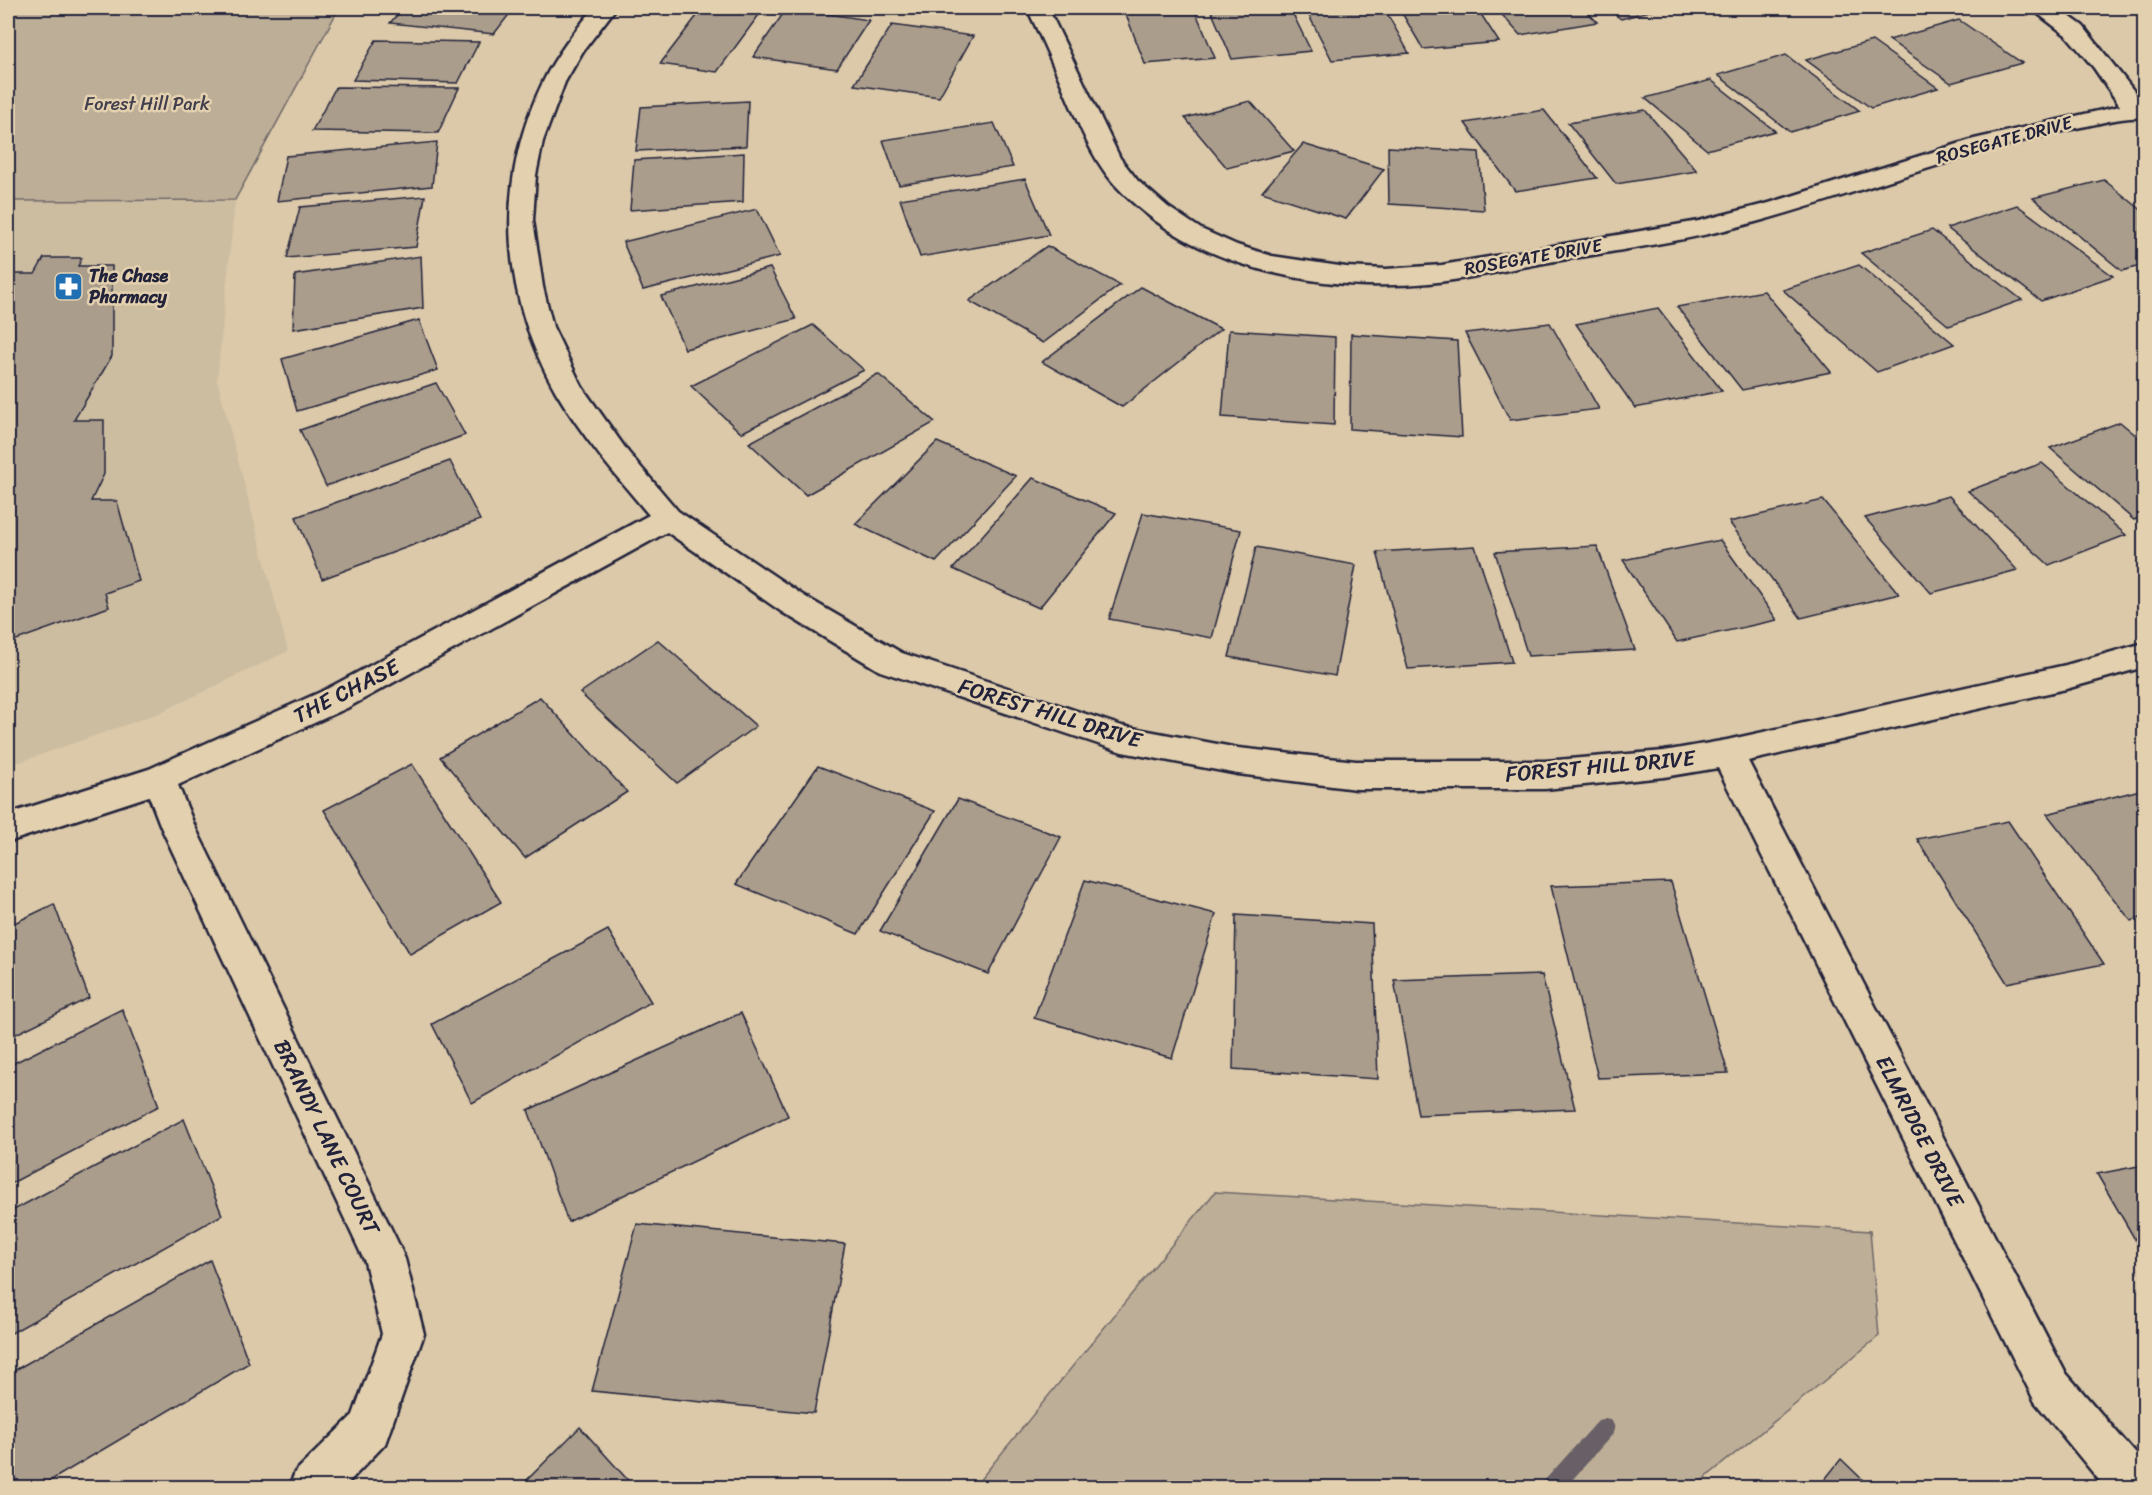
<svg xmlns="http://www.w3.org/2000/svg" width="2152" height="1495" font-family="Sriracha,sans-serif">
<style>
.built{fill:#ccbca0}
.green{fill:#bdae97;stroke:#706869;stroke-width:1.5}
.lines{fill:none;stroke-linecap:round;stroke-linejoin:round}
.stream{fill:#686166;fill-rule:evenodd}
.building{fill:#aa9d8c;stroke:#22223b;stroke-width:1.5}
.minor-casing{stroke:#22223b;stroke-width:5}
.minor{fill:#e3d0ae;fill-rule:evenodd}
.labels{text-anchor:middle;dominant-baseline:central;stroke-width:5;stroke-linejoin:round;paint-order:stroke}
.far-park-label{font-size:18px;fill:#413e4d;stroke:#e3d0ae}
.far-street-label{font-size:18px;fill:#22223b;stroke:#e3d0ae}
.far-poi-label{font-size:18px;font-weight:bold;fill:#22223b;stroke:#e3d0ae;text-anchor:start}
.street-label{font-size:22px;fill:#22223b;stroke:#e3d0ae}
</style>
<rect width="100%" height="100%" fill="#dbc9a9"/>
<filter id="ink" filterUnits="userSpaceOnUse"><feTurbulence type="fractalNoise" baseFrequency=".0167" numOctaves="2"/><feDisplacementMap in="SourceGraphic" scale="12" xChannelSelector="R" yChannelSelector="G"/><feConvolveMatrix kernelMatrix="1 2 1 2 8 2 1 2 1" color-interpolation-filters="sRGB"/></filter>
<g filter="url(#ink)">
<path class="built" d="M235,200L217,380L288,651L159,713L8,766V201Z"/>
<g class="green">
<path d="M8,8H339L235,200L8,201Z"/>
<path d="M1215,1192L1870,1231L1879,1336L1694,1487H974Z"/>
</g>
<g class="lines">
<path class="stream" d="M1605,1418L1612,1421L1615,1428L1612,1435L1565,1488H1541L1544,1481L1598,1421Z"/>
</g>
<g class="building">
<path d="M403,8H514L494,34L390,23Z"/>
<path d="M703,8H728L761,12L717,72L660,64Z"/>
<path d="M787,8L869,20L837,69L753,57Z"/>
<path d="M1171,8H1194L1215,58L1145,64L1125,12Z"/>
<path d="M1210,8H1290L1311,51L1232,59Z"/>
<path d="M1305,8H1384L1409,53L1332,60Z"/>
<path d="M1399,8H1477L1499,42L1423,49Z"/>
<path d="M1496,8H1584L1597,22L1520,35Z"/>
<path d="M1606,8H1660L1621,19Z"/>
<path d="M1959,20L2022,63L1951,83L1889,40Z"/>
<path d="M892,25L973,36L939,97L854,85Z"/>
<path d="M376,40L479,42L458,83L353,80Z"/>
<path d="M1872,41L1938,88L1871,108L1806,60Z"/>
<path d="M1786,55L1860,111L1790,132L1718,75Z"/>
<path d="M1711,80L1775,131L1707,150L1645,98Z"/>
<path d="M336,87L459,88L438,133L312,131Z"/>
<path d="M748,101L746,146L636,151L641,107Z"/>
<path d="M1250,101L1294,151L1227,168L1185,118Z"/>
<path d="M1544,110L1597,178L1515,191L1465,123Z"/>
<path d="M1645,110L1697,171L1616,184L1568,123Z"/>
<path d="M994,123L1013,167L899,185L883,140Z"/>
<path d="M437,142L432,186L277,201L286,156Z"/>
<path d="M1303,144L1384,169L1346,219L1262,192Z"/>
<path d="M1388,147L1479,152L1484,210L1389,204Z"/>
<path d="M744,153L743,202L630,210L634,160Z"/>
<path d="M1025,179L1049,235L920,257L900,199Z"/>
<path d="M2104,180L2144,212V265L2122,271L2033,198Z"/>
<path d="M425,196L416,247L287,258L300,207Z"/>
<path d="M2017,205L2113,276L2041,301L1947,228Z"/>
<path d="M757,209L780,256L643,290L623,242Z"/>
<path d="M1932,230L2022,300L1949,326L1861,253Z"/>
<path d="M1047,246L1120,285L1043,343L969,301Z"/>
<path d="M421,256L423,308L293,329L295,275Z"/>
<path d="M44,258H82L78,266H112V356L74,420H104V474L91,501H117L139,581L105,593L109,607L8,643V274H35Z"/>
<path d="M1859,265L1954,344L1877,372L1783,290Z"/>
<path d="M770,268L796,319L685,349L661,296Z"/>
<path d="M1141,287L1221,329L1122,407L1042,362Z"/>
<path d="M1764,291L1831,372L1742,390L1677,307Z"/>
<path d="M1658,308L1722,391L1635,408L1576,324Z"/>
<path d="M419,320L438,370L297,411L282,359Z"/>
<path d="M1550,323L1599,409L1510,420L1465,333Z"/>
<path d="M813,325L864,370L741,433L691,386Z"/>
<path d="M1229,330L1335,337L1334,425L1222,417Z"/>
<path d="M1351,334L1457,341L1462,437L1350,429Z"/>
<path d="M878,374L935,422L806,495L749,443Z"/>
<path d="M436,383L465,435L326,486L300,430Z"/>
<path d="M2120,422L2144,442V515L2134,520L2050,448Z"/>
<path d="M937,442L1016,476L936,562L855,524Z"/>
<path d="M450,461L480,520L322,579L296,517Z"/>
<path d="M2042,463L2126,535L2049,565L1968,491Z"/>
<path d="M1033,478L1116,513L1039,608L953,569Z"/>
<path d="M1949,496L2017,570L1931,593L1865,518Z"/>
<path d="M1823,500L1899,594L1801,618L1729,522Z"/>
<path d="M1143,513L1241,530L1212,638L1109,619Z"/>
<path d="M1720,540L1777,620L1677,642L1623,560Z"/>
<path d="M1475,546L1512,662L1408,669L1377,552Z"/>
<path d="M1597,546L1635,650L1528,656L1495,552Z"/>
<path d="M1256,547L1356,565L1335,676L1229,657Z"/>
<path d="M658,640L756,726L677,783L580,693Z"/>
<path d="M540,697L627,792L525,858L440,757Z"/>
<path d="M412,764L501,902L410,954L324,810Z"/>
<path d="M818,766L935,811L858,934L736,884Z"/>
<path d="M2144,789V917L2131,921L2047,814Z"/>
<path d="M958,799L1061,837L988,974L880,931Z"/>
<path d="M2008,821L2104,964L2007,983L1917,839Z"/>
<path d="M1085,880L1216,914L1172,1058L1034,1018Z"/>
<path d="M1671,882L1728,1073L1598,1078L1551,886Z"/>
<path d="M54,904L89,998L8,1038V926Z"/>
<path d="M1236,915L1372,924L1378,1079L1233,1069Z"/>
<path d="M608,930L651,1002L472,1103L432,1024Z"/>
<path d="M1542,975L1575,1109L1418,1115L1394,980Z"/>
<path d="M122,1009L159,1106L8,1185V1066Z"/>
<path d="M741,1013L788,1116L568,1222L528,1110Z"/>
<path d="M184,1119L222,1215L8,1335V1213Z"/>
<path d="M2144,1165V1255L2097,1174Z"/>
<path d="M637,1224L845,1244L814,1413L592,1391Z"/>
<path d="M210,1260L249,1363L38,1488H8V1374Z"/>
<path d="M580,1427L635,1488H519Z"/>
<path d="M1841,1459L1871,1488H1818Z"/>
</g>
<g class="lines">
<defs>
<g id="minor">
<path d="M594,8H616L583,51L565,82L543,141L536,175L533,220L543,287L553,327L582,387L628,452L678,511L804,596L902,653L1122,726L1238,748L1356,761H1545L1664,751L1727,740L2066,665L2144,643V667L2066,689L1748,761L2065,1372L2135,1453L2144,1458V1488H2109L2103,1485L2035,1402L1718,768L1664,777L1545,789H1356L1238,774L1122,752L880,671L782,612L667,532L347,708L178,785L195,827L399,1245L405,1259L424,1334L385,1444L343,1488H289L295,1472L353,1415L382,1334L365,1262L161,827L149,796L8,842V814L149,769L325,690L649,515C616,476 582,436 556,392C501,295 494,182 543,82C556,55 575,31 594,8Z"/>
<path d="M1027,8H1048L1120,158L1138,181L1168,207L1201,229L1237,245L1272,256L1346,267L1386,269L1442,265L1699,221L1769,203L1974,139L2120,106L2094,68L2067,36L2037,13L2035,8H2058L2083,26L2144,104V118C2124,116 2102,123 2081,127C2010,142 1941,164 1872,186C1823,202 1775,218 1725,230C1671,243 1616,251 1561,260C1517,267 1473,279 1429,283C1322,293 1197,270 1120,190C1093,163 1079,124 1064,90C1052,62 1040,35 1027,8Z"/>
</g>
</defs>
<use href="#minor" class="minor-casing"/>
<use href="#minor" class="minor"/>
</g>
</g>
<defs>
<symbol id="pharmacy-square" viewBox="-11 -11 22 22"><rect x="-9" y="-9" width="18" height="18" rx="4" fill="#1f6fb2" stroke="#e3d0ae"/><path d="M-2-6h4v4h4v4h-4v4h-4v-4h-4v-4h4Z" fill="#fff"/></symbol>
</defs>
<g fill-rule="evenodd">
<use href="#pharmacy-square" x="52" y="270" width="33" height="33"/>
</g>
<g class="labels">
<g class="far-park-label">
<text x="147" y="104">Forest Hill Park</text>
</g>
<g class="far-street-label">
<text transform="translate(2004 140) rotate(-15)">ROSEGATE DRIVE</text>
<text transform="translate(1533 257) rotate(-10)">ROSEGATE DRIVE</text>
</g>
<g class="far-poi-label">
<text x="89" y="276">The Chase<tspan x="89" dy="21">Pharmacy</tspan></text>
</g>
<g class="street-label">
<text transform="translate(346 691) rotate(-27)">THE CHASE</text>
<text transform="translate(1050 713) rotate(17)">FOREST HILL DRIVE</text>
<text transform="translate(1600 766) rotate(-5)">FOREST HILL DRIVE</text>
<text transform="translate(1920 1131) rotate(63)">ELMRIDGE DRIVE</text>
<text transform="translate(327 1137) rotate(64)">BRANDY LANE COURT</text>
</g>
</g>
<rect width="2152" height="1495" fill="none" stroke="#e3d0ae" stroke-width="30"/>
<rect x="15" y="15" width="2122" height="1465" fill="none" stroke="#22223b" stroke-width="2" filter="url(#ink)"/>
</svg>
